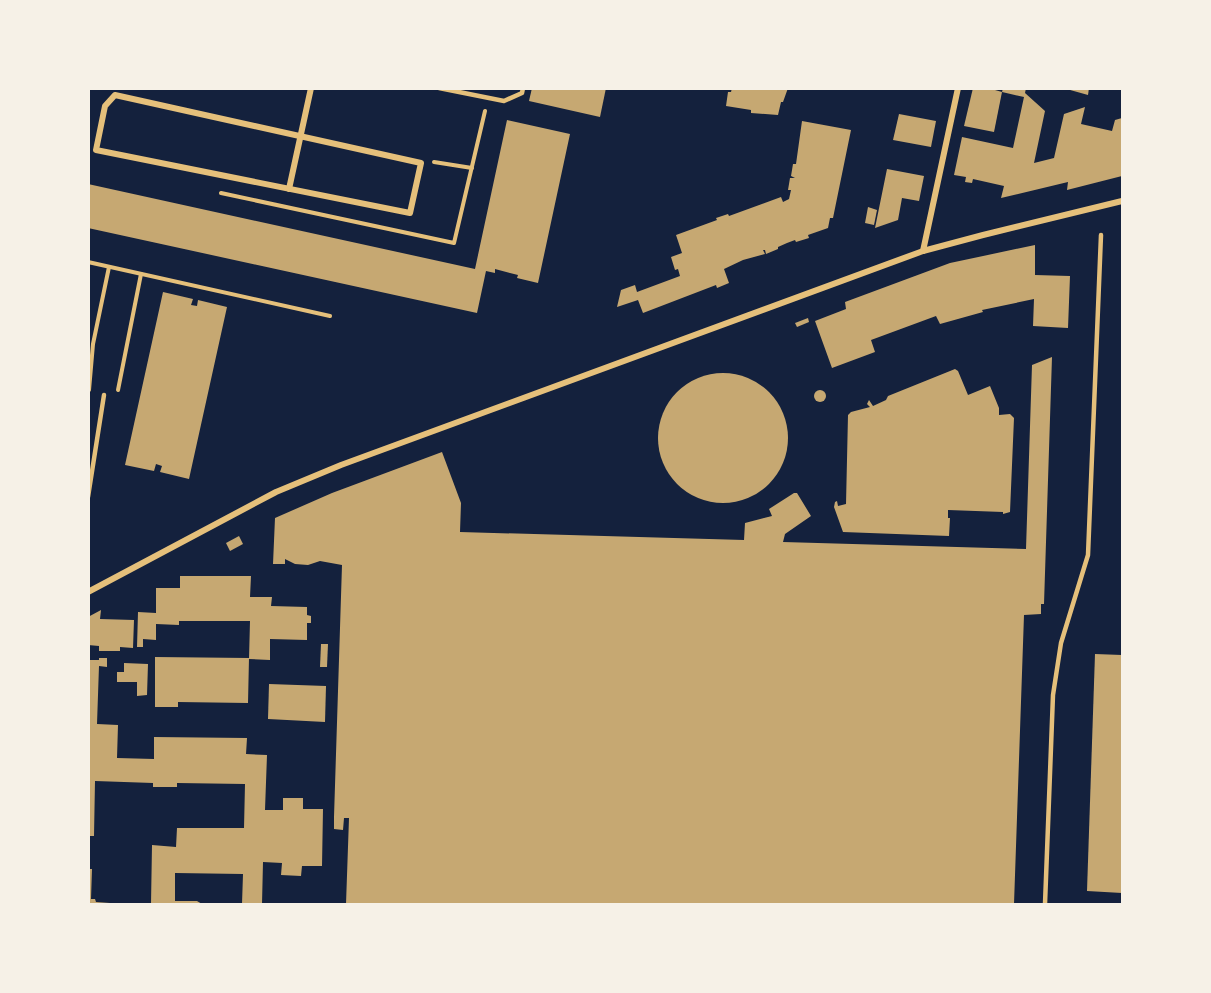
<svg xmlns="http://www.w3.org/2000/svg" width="1211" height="993" font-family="Manrope,sans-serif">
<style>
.building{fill:#c6a872}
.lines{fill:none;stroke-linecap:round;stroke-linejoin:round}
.path{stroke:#e5c07b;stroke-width:4}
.service{stroke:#e5c07b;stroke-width:4.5}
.minor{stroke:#e5c07b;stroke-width:6}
</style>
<rect width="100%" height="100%" fill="#14213d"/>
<g class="building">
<path d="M532,88H606L600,117L529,101Z"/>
<path d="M732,88H788L783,102H781L778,115L751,113V110L726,106L728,92H731Z"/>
<path d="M973,88H988L1002,92L994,132L964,126Z"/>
<path d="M1003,88H1026L1025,93L1045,111L1034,163L1054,158L1064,114L1085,107L1081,124L1112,131L1115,120L1122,118V176L1067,190L1068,182L1001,198L1004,186L973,179L972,183L965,182L966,177L954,175L962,137L1013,148L1024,97L1002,92Z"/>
<path d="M1063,88H1089L1088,95Z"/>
<path d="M899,114L936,121L931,147L893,140Z"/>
<path d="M507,120L570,134L538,283L517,278L518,275L495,269V273L486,271L477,313L88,228V184L475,269Z"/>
<path d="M802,121L851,130L833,218H830L828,228L808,235L809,238L796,242L795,240L787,243L778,247V249L766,254L765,250H763L765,254L743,260L724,269L729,283L717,288L716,285L643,313L638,300L617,307L621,290L635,285L637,292L680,276L678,269L675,270L671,257L682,253L676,235L717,220L716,218L728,214L729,216L781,197L783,202L789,199L791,190H788L790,178H795L791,176L793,164H796Z"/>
<path d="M887,169L924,176L919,201L902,198L898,220L875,228Z"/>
<path d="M868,207L877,210L874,225L865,223Z"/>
<path d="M1035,245V275L1070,276L1068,328L1033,326L1034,299L982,310L983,312L940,324L936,316L871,340L875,352L832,368L815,321L846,309L845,302L950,263Z"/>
<path d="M163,292L193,299L191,305L197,306L198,300L227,307L189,479L160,472L162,466L156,464L154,471L125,465Z"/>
<path d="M808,318L809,322L797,327L795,323Z"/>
<path d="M1052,357L1044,604H1041V614L1024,615L1014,904H346L349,818H344L343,830L334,829V817L342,565L320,561L308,565L295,564L285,559V564H273L275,518L332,493L442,452L461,503L460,532L744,540L745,523L772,516L769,509L794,493H797L811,516L785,534L783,542L1026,549L1032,365Z"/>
<path d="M955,369L958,371L968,395L990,386L999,408V415L1010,414L1014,418L1010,512L1003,514V512L948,510V518H950L949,536L843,532L834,507L835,502L837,501L838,506L846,504L848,415L851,412L870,407L867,404L869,400L873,406L886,400L888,396Z"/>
<circle cx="723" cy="438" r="65"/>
<circle cx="820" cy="396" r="6"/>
<path d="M239,536L243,544L230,551L226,543Z"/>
<path d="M180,576H251L250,597H272L271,606L307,607V615L311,616V623H307V640L270,639V660L249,659L250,621H179V625L156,624V640L143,639V647H137L138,612L156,613V588H180Z"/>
<path d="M101,610L100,619L134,620L133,648L120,647V651H99V646L88,645V617Z"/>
<path d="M321,644H328L327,667H320Z"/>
<path d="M1095,654L1122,655V893L1087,891Z"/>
<path d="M155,657L249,658L248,703L178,702V707H155Z"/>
<path d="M99,658H107V667L99,666L97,724L118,725L117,758L154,759V737L247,738L246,754L267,755L265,810H283V798H303V809H323L322,866H302L301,876L281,875L282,863L263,862L262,904H242L243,874L175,873V901H197L202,904H151L152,845L176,847L177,828H244L245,784L177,783V787H153V783L95,781L94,836H88V660H99Z"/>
<path d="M124,663L148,664L147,695L137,696V682H117V672H124Z"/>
<path d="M269,684L326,686L325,722L268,719Z"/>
<path d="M88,869H92L91,899H95L96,902L110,903V904H88Z"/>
</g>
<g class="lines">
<g class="path">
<path d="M434,162L472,168"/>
<path d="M221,193L454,243L485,111"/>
<path d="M88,262L330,316"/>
<path d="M89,390L93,344L109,267"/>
<path d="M118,390L141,274"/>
</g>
<g class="service">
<path d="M439,88L504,101L522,93L523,88"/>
<path d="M88,497L104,395"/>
<path d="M1045,904L1053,695L1061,643L1088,555L1101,235"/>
</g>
<g class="minor">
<path d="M115,95L421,163L410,213L96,150L105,106Z"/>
<path d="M289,189L311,88"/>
<path d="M923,251L958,88"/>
<path d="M88,592L276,492L341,465L923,251L983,235L1122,201"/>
</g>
</g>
<rect width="1211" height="993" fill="none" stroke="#f6f1e7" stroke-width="180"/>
</svg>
